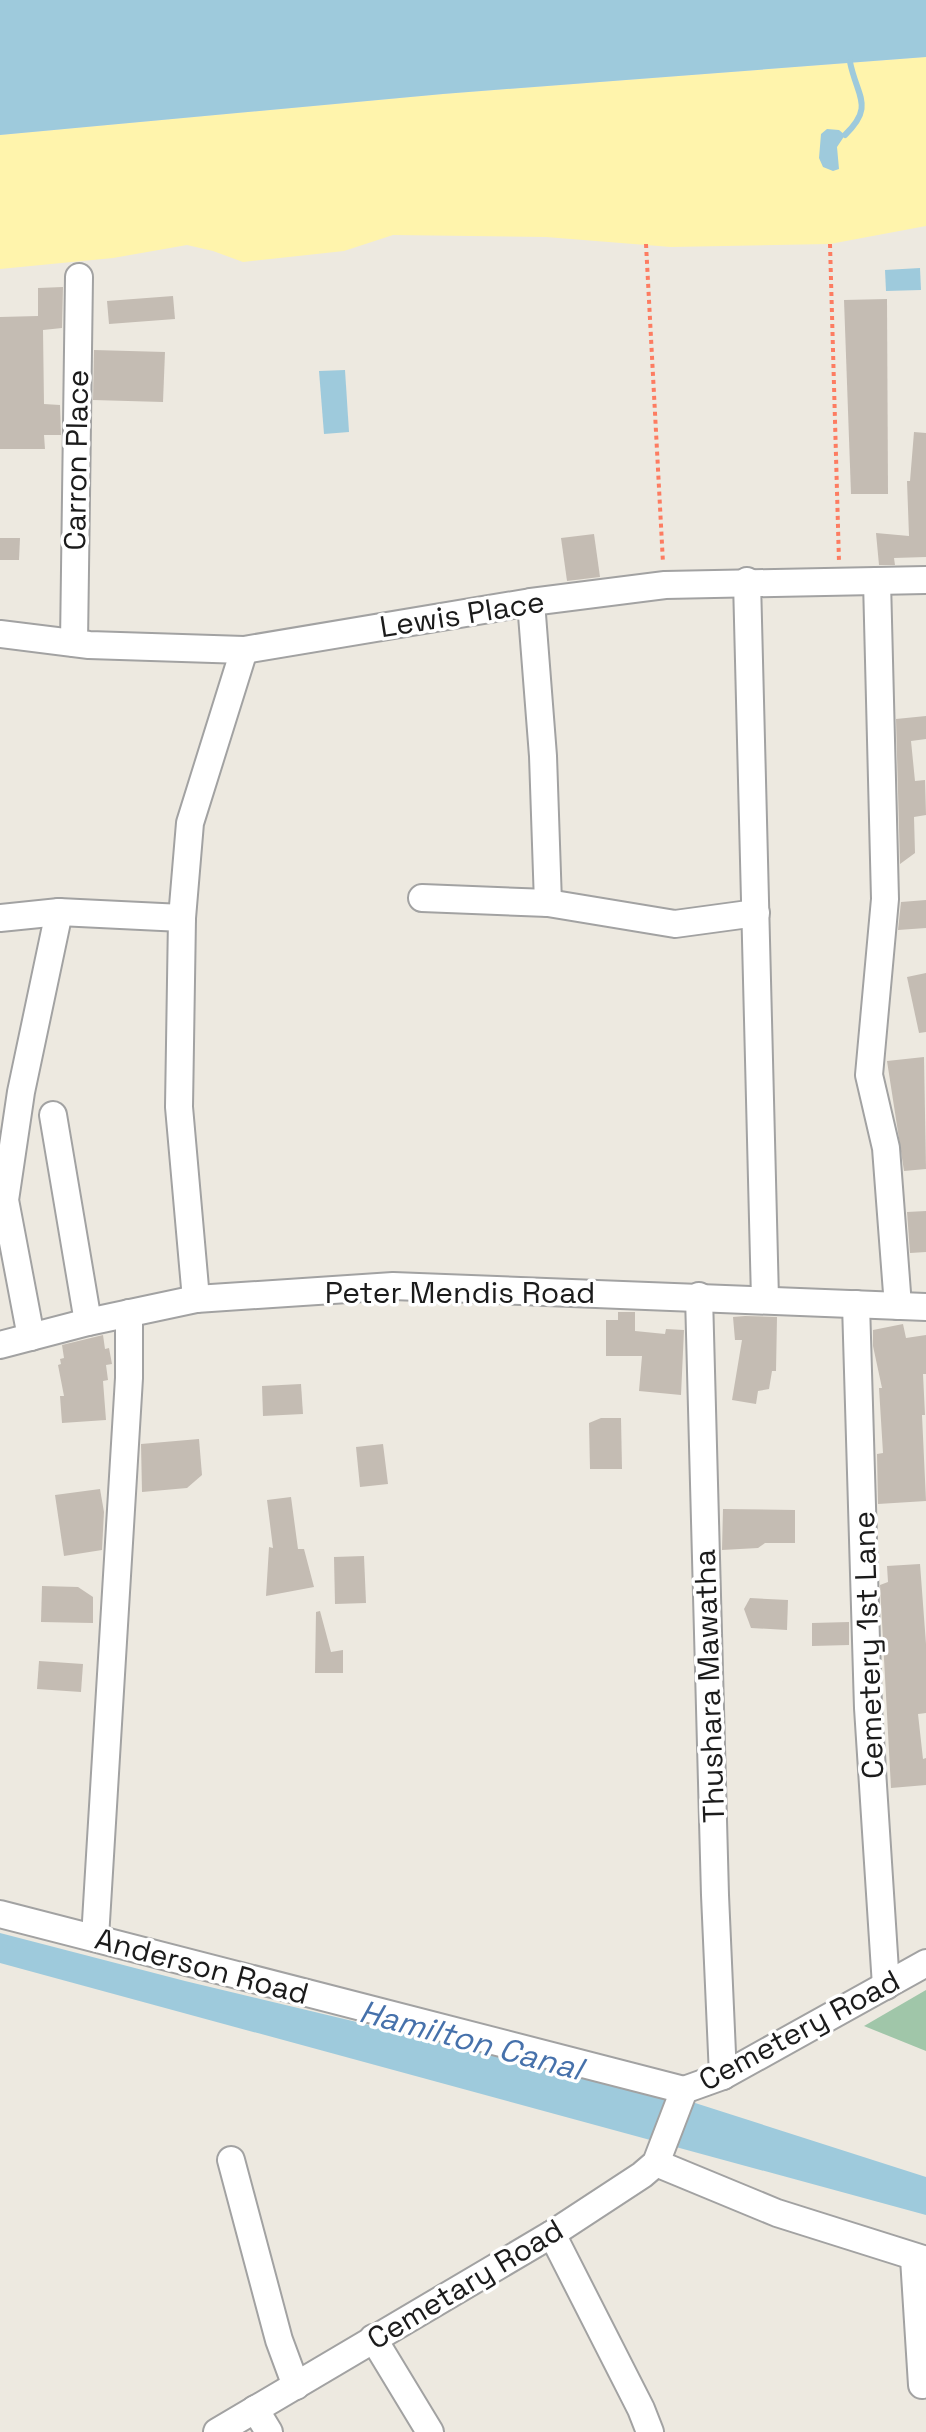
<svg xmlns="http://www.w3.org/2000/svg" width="926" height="2432" font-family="'Space Grotesk',sans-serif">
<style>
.sand{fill:#fff4ac}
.cemetery{fill:#a0c6a9}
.water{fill:#9ecadc}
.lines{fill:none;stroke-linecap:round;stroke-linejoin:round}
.stream{stroke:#9ecadc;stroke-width:6}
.building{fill:#c4bcb3}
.minor-casing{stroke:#a2a2a2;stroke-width:30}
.path{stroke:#fd7c61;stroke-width:4;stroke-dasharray:4 4;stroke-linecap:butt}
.minor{stroke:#fff;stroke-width:26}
.labels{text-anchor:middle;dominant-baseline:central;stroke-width:7;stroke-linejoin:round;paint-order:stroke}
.street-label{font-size:30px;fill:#1b1b1b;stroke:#fff}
.water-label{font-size:32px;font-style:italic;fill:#4671ab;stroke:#fff}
</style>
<rect width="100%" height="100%" fill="#ede9e0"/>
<path class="sand" d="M926,57V226L830,244L671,247L546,237L393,235L344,251L243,262L213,251L187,245L113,258L0,269V135L443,94Z"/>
<path class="cemetery" d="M926,1990V2051L864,2026Z"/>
<g class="water">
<path d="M0,0H926V57L443,94L0,135Z"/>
<path d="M827,129L839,130L845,135L837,147L839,169L833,171L823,167L819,158L821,134Z"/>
<path d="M920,268L921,290L886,291L885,270Z"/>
<path d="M345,370L349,432L324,434L319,371Z"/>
<path d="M0,1933L185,1981L692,2102L926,2177V2215L0,1963Z"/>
</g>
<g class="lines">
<path class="stream" d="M845,135C875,106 857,97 850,62"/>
</g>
<g class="building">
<path d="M63,287L62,328L43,330L44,404L60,405L61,435H44L45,449H0V317L38,316V288Z"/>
<path d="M173,296L175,319L109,324L107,301Z"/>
<path d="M887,299L888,494H851L844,300Z"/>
<path d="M94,350L165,352L163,402L93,400Z"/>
<path d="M914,432L926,433V557L894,558L895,565H879L876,533L909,536L907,481H910Z"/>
<path d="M594,534L600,577L567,581L561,538Z"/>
<path d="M0,538H20L19,560H0Z"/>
<path d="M926,716V739L911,741L915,781L925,780L926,815L914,817L915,853L900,864L896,719Z"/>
<path d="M926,900V928L898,930L901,902Z"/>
<path d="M926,973V1032L919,1033L907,977Z"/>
<path d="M924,1057L926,1169L904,1171L887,1061Z"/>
<path d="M926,1211V1252L910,1253L907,1212Z"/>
<path d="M618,1312H635V1331L665,1334L666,1329L684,1330L681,1395L639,1391L642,1356H606V1320H618Z"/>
<path d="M745,1316L777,1317L776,1371H772L769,1389L758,1391L756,1404L732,1400L742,1340H735L733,1317Z"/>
<path d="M903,1324L906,1338L926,1335V1374H923L925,1415H922L926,1501L878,1504L877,1454L883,1453L879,1388H882L873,1346V1330Z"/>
<path d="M103,1335L105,1349L109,1348L112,1364L106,1365L108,1380L103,1381L106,1420L62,1423L60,1396H64L58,1365L61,1364L60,1359L64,1358L62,1345Z"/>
<path d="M301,1384L303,1414L263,1416L262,1386Z"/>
<path d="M601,1418H621L622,1469H590L589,1423Z"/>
<path d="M199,1439L202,1475L187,1488L142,1492L141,1444Z"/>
<path d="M383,1444L388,1484L360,1487L356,1447Z"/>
<path d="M100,1489L104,1512L102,1550L64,1556L55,1495Z"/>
<path d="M291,1497L298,1549H304L314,1587L266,1596L269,1547L273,1548L267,1500Z"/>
<path d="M723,1509L795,1510V1543H765L758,1548L722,1550Z"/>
<path d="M364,1556L366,1603L335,1604L334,1557Z"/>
<path d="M920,1564L926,1644V1713L918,1714L923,1759L926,1758V1785L891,1788L880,1585L888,1582L887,1566Z"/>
<path d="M42,1586L78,1587L93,1597V1623L41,1622Z"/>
<path d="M750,1598L788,1600L787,1630L751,1628L744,1609Z"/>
<path d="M320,1611L331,1652L343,1650V1673H315L316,1612Z"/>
<path d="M849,1622V1645L812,1646V1623Z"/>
<path d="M39,1661L83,1664L81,1692L37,1689Z"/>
</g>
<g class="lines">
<defs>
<g id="minor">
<path d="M747,581L765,1299"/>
<path d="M877,581L885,899L869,1075L886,1148L898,1306"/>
<path d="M531,602L543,756L548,903"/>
<path d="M0,634L89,645L244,650L531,602L665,585L926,580"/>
<path d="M74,643L79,277"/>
<path d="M422,898L548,903L675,924L756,913"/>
<path d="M0,918L59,912L182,918"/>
<path d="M53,1115L88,1322"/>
<path d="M699,1296L715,1895L723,2076"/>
<path d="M196,1299L179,1107L182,918L190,823L244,650"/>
<path d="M856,1304L868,1708L886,1986"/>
<path d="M31,1337L5,1200L21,1092L59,912"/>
<path d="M0,1345L88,1322L196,1299L393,1286L926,1307"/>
<path d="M0,1914L684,2090"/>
<path d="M95,1938L129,1378V1313"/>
<path d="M231,2160L279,2340L296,2386"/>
<path d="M656,2163L777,2213L926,2260"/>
<path d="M552,2234L641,2409L650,2432"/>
<path d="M914,2258L922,2385"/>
<path d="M373,2338L430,2432"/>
<path d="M255,2409L269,2432"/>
<path d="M217,2432L552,2234L642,2175L656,2163L684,2090L723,2076L926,1963"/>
</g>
</defs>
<use href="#minor" class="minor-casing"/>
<g class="path">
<path d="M646,244L663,563"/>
<path d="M830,244L839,562"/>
</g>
<use href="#minor" class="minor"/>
</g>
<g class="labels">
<g class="street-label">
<text transform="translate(76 460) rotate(-89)">Carron Place</text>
<text transform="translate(462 614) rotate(-9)">Lewis Place</text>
<text x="460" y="1292">Peter Mendis Road</text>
<text transform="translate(868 1645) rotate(-92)">Cemetery 1st Lane</text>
<text transform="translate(709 1686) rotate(-92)">Thushara Mawatha</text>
<text transform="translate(202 1966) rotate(15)">Anderson Road</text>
<text transform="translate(799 2030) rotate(-28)">Cemetery Road</text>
<text transform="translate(465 2284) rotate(-31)">Cemetary Road</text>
</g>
<g class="water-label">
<text transform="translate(471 2040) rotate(15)">Hamilton Canal</text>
</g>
</g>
</svg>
